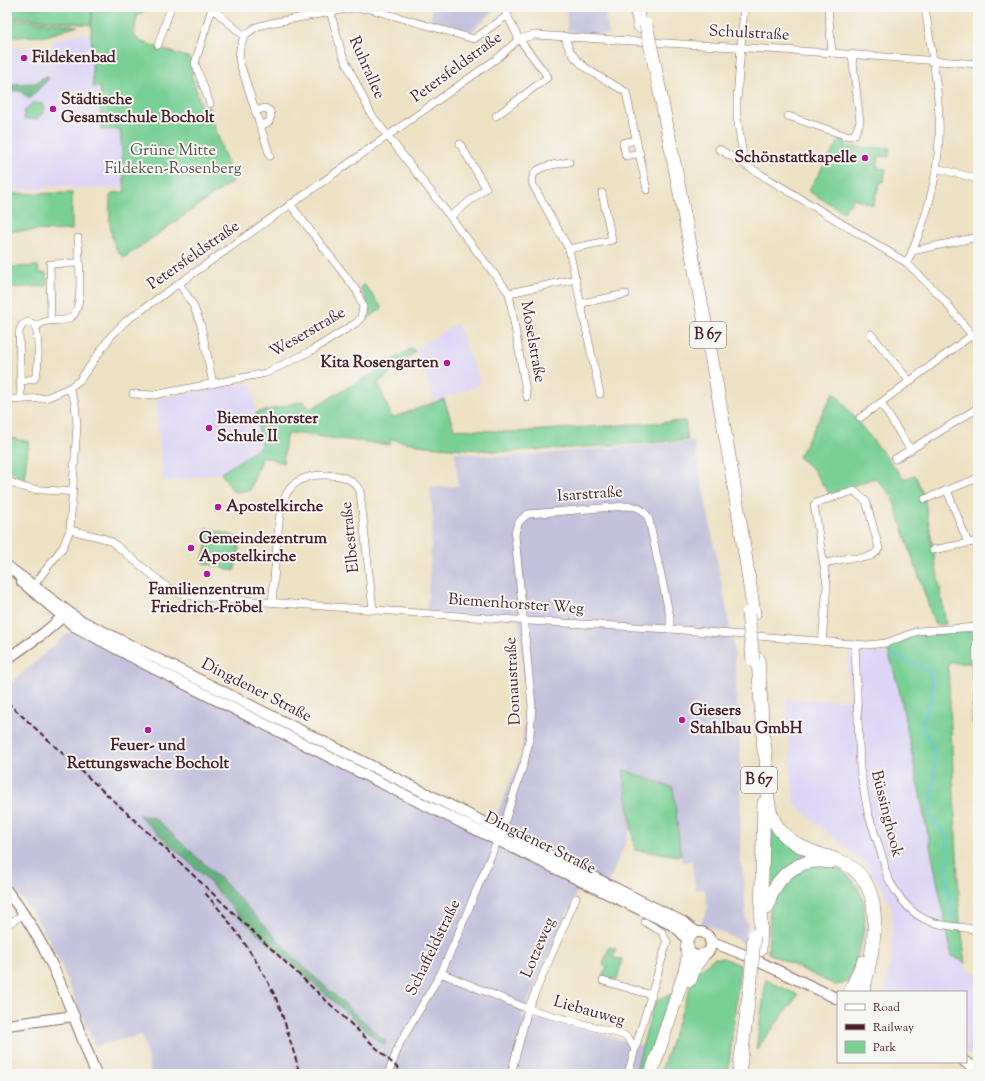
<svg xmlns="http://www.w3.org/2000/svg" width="985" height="1081" font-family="'Sorts Mill Goudy',serif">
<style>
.built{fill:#ded5f6}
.industrial{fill:#c3c1dc}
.green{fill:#79d095;stroke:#627860}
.forest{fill:#62b27e;stroke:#566854}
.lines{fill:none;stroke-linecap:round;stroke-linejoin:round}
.stream{stroke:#64c4e2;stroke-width:2}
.street-casing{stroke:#836361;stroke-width:8}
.secondary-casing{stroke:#836361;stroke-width:12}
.highway-casing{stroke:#836361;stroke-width:14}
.street{stroke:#fff;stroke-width:7}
.secondary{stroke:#fff;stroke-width:10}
.highway{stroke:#fff;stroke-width:13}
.rail{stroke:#4a1f2b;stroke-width:2;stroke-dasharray:6 3;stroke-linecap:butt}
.highway-bridge-casing{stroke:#836361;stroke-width:14;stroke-linecap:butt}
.highway-bridge{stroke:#fff;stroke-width:13}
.poi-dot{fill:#b5179e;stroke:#f6f6f2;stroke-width:1.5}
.labels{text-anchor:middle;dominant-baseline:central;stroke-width:4;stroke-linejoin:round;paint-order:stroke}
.shield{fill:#f6f6f2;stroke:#7e6067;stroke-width:1}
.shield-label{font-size:15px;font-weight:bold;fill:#4a1f2b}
.street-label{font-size:16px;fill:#4a1f2b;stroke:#f6f6f2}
.poi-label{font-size:16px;font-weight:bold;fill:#4a1f2b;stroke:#f6f6f2;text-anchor:start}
.park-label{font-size:16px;fill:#58544b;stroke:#f6f6f2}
</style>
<rect width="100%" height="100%" fill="#f6f6f2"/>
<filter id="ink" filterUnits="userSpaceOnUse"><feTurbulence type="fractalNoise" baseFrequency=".025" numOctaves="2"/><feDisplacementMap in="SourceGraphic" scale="8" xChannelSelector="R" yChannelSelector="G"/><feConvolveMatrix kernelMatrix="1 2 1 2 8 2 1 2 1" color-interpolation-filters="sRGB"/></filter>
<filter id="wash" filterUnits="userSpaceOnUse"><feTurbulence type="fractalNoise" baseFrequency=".012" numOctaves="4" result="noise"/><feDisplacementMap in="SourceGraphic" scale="16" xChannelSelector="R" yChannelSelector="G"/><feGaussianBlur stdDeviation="0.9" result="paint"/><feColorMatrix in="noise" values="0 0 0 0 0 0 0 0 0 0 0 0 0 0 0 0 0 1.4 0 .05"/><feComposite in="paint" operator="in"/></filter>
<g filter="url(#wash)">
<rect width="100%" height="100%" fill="#eee2c4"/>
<g class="built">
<path d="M82,33H90L93,87H99L100,130L120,129L121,142L125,151V188L75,189L68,186H48L43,189L7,190V48L52,47V41Z"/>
<path d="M457,323L481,384L434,402L424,369L416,351L419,349L418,347Z"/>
<path d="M236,385H252L261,447L221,473L163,482L156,399Z"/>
<path d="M888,652L899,689L952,956L966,963L968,972H978V1059L966,1053V992H885L892,953V908L882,888L866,865L794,804L791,771L787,699L849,700L848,654Z"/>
</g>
<g class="industrial">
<path d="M432,7H498L471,32L431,22Z"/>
<path d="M566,7H604L609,35L568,32Z"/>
<path d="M694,441L734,648L741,770L740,856L744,879L746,922L748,923L746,944L701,923L709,906L707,905L705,889H695L692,861L682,862L673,788L623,770L631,827L625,844L602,897L579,887L521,1017L533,1021L543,1018L643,1046L635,1074H151L142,1035L95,1046L53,947L31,910L7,881V687L81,622L491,828L521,757L526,706L519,619L427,612L433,517L430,488L458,486L455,452L502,457Z"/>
</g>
<g class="green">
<path d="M7,7H92L91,25L7,16Z"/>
<path d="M93,7H151L137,15L134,35L139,41L190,58L195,71L191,74L202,108L208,106L233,181L124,258C107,243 110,217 110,196L113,193L125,192L120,129L101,130L100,87H93L91,33Z"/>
<path d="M7,18L78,26L46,36L7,37Z"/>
<path d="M32,103L43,104L44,112L37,119H24L25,110Z"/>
<path d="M841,138L845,141L847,147L890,148L889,157L879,156L877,168L886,169L883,182H880L873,205L853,198L850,205L847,204L844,212L808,191Z"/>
<path d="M72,193V230L7,231V194Z"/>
<path d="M38,266L39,273H46L47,286L7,288V267Z"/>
<path d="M364,284L382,308L366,320L367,300L360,287Z"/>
<path d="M412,348L415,352L378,383L392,418L444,399L454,429L513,432L685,421L688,440L507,452L425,446L391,439L390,445L291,433L286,437L283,463L262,456L250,490L234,492L221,473L261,447L256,413L304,401L310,409L372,374Z"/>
<path d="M834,392L904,479L915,475L924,496L946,624L935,625L892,496L875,478L829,494L812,468L798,457Z"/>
<path d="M7,437L29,442L24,479L18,477L7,467Z"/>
<path d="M207,528L234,536L239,541V556L234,571L202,562L209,538L204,536Z"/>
<path d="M978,631V663H948L960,921L966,963L952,956L899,689L887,647L913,635Z"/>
<path d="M623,770L673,788L681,856L635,850Z"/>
<path d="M766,821L812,855L767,892C768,872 775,839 766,821Z"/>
<path d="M825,864C831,867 840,869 845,873C879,900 861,947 849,980L845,983L835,985L768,953L770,909L786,879L805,866Z"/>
<path d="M609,947L616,949L613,958L622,960L617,980L602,976L607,967L603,965Z"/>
<path d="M714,958H723L740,965L728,1074H660L696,970L702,968Z"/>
<path d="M766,980L798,995L756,1050Z"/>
<path d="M675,993L649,1074H635L652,1010L658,999Z"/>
</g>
<g class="forest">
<path d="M44,77H48V80L29,99L20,91H7V84L35,83Z"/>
<path d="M138,815L155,818L228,886L294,958L386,1042L384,1046L245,922L204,876Z"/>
</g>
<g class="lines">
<path class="stream" d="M896,653V657C905,662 917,663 925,669C943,682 925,709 923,725L924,731L932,747L935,758L931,813L934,822L944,832L947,839V883L954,920"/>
</g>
</g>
<g filter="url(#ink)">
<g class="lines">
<defs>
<g id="street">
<path d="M329,7L342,54L371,114L509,293L527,397"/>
<path d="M744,7L737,99V117L744,163"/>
<path d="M828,7L832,53"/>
<path d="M244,36L240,48L239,60L270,156"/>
<path d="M565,36C569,65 603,78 626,92L647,190"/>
<path d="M158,45L171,7"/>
<path d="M210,104L195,63L212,8L244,36L256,27L270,23L353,8L370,9L474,39L508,15"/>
<path d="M255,111L265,108L270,111L271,116L269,122L260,126"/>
<path d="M496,116L548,77L519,39L503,7"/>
<path d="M788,116L844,135L850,136L855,134L860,122L852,54"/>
<path d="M636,140L623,143L626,156L640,153"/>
<path d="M719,149L907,263L944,300L978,343"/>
<path d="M569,162C555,165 528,165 533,185L569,249L600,394"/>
<path d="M936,168L978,179"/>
<path d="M451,216L486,188L460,144"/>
<path d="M569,249L612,240L602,193"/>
<path d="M912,251L973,238"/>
<path d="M907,263C925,224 937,183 939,140C941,96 931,51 925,7"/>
<path d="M179,283L193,305L201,325L213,384"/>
<path d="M509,293L576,279"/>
<path d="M582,303L626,294"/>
<path d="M51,320L50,264L79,263"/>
<path d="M36,327C48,316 58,324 70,318C86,310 78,255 78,238"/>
<path d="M871,334L910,382"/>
<path d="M21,381L34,379C40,372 39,332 34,324L28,322L22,325L19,332L21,399"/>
<path d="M133,394L154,395L266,373L311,351L356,323L361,318L363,307L357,291L290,204"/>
<path d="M7,400L46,398L69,388L80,380L111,336L126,321L499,57L519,39L534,35L832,53L978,64"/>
<path d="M881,403C891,419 900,435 911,450"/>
<path d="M860,418L972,335"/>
<path d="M895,459L978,408"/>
<path d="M7,480C27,493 50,489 73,492"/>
<path d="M947,490L968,543"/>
<path d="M925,499L978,478"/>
<path d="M70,530L103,538L112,542L168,588L179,593L197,597L529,621L670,629L867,645L886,643L918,631L978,627"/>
<path d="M933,550L978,541"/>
<path d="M34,585L63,547L70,530L77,426L75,403L69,388"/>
<path d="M272,603C274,583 275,564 277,544C280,509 280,474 326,475C341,475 353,478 360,491L373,610"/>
<path d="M976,627L978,716"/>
<path d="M822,642L827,585L814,505L818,502L854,491L866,501L879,548C874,559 861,558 852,558C843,558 832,562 824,564"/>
<path d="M855,644L860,769L868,813L884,862C884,872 889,881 895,890C919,928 938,923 978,930"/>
<path d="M7,925L24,914"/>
<path d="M441,973L528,1009L624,1035L629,1039L635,1049L628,1074"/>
<path d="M603,981L652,995"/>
<path d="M635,1049L667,942L662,932L645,922"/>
<path d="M388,1074L400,1043L441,973L453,946L503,827L524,763L530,735L532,706L515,536C516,525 519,520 528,514L626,506C637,506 645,509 649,520L670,617V629"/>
<path d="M511,1074L528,1009L576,898"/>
</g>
<g id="secondary">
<path d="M7,566L78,619L683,922L696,932"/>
<path d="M22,582L74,626L149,666L417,801L672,925L680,931L687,940"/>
<path d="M7,659L44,633L67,613"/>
<path d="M7,891C50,945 71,1010 96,1074"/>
<circle cx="699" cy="944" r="12"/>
<path d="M710,941L745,955L838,999"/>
<path d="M7,1025L74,1016"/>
<path d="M965,1062L978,1069"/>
</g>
<g id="highway">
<path d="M636,7L640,26"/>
<path d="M653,57C690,242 727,427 754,614"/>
<path d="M758,659L764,751"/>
<path d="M764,743C770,771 761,805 779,829C793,847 817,853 837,860C892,879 873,950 863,992"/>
<path d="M767,908C774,878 797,856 830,862"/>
<path d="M760,950L764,803"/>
<path d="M690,980L695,966L703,955"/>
<path d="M850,992L863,962"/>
<path d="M651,1074L685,971L688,957L687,946"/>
<path d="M739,1074L751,979"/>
</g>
</defs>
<use href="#street" class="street-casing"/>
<use href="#secondary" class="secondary-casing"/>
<use href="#highway" class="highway-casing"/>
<use href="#street" class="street"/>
<use href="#secondary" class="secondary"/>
<use href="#highway" class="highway"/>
<g class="rail">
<path d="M7,702L156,840L404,1074"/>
<path d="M205,893C233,924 257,959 275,996C284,1017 290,1041 297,1063L299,1074"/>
</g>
<defs>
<g id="highway-bridge">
<path d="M646,25L653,57"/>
<path d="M748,613L753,660"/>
<path d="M751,979L754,936"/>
</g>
</defs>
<use href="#highway-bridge" class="highway-bridge-casing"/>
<use href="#highway-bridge" class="highway-bridge"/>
</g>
</g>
<g class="poi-dot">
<circle cx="24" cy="58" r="4"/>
<circle cx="53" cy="109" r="4"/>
<circle cx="865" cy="158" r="4"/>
<circle cx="447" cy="363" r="4"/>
<circle cx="209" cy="428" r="4"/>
<circle cx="218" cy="507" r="4"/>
<circle cx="191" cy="548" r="4"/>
<circle cx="207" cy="574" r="4"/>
<circle cx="682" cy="720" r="4"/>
<circle cx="148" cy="730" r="4"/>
</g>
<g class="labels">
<g class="shield">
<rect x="690" y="322" width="36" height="26" rx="3"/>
<rect x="741" y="767" width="36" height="26" rx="3"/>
</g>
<g class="shield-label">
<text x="708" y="335">B 67</text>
<text x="759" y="780">B 67</text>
</g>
<g class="street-label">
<text transform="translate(749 34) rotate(3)">Schulstraße</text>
<text transform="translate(366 68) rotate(66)">Ruhrallee</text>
<text transform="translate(457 68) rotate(-36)">Petersfeldstraße</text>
<text transform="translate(194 256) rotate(-35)">Petersfeldstraße</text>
<text transform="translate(308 333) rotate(-30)">Weserstraße</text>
<text transform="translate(532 342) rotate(80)">Moselstraße</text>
<text transform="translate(590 495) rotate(-4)">Isarstraße</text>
<text transform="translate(351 537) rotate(-96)">Elbestraße</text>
<text transform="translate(516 605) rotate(4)">Biemenhorster Weg</text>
<text transform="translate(514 681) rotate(-93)">Donaustraße</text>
<text transform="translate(256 691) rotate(27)">Dingdener Straße</text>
<text transform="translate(886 814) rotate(76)">Büssinghook</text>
<text transform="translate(540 844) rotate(26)">Dingdener Straße</text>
<text transform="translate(434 948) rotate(-64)">Schaffeldstraße</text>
<text transform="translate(539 948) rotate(-67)">Lotzeweg</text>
<text transform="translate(589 1012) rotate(16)">Liebauweg</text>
</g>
<g class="poi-label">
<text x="32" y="58">Fildekenbad</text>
<text x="61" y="100">Städtische<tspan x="61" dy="18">Gesamtschule Bocholt</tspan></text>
<text x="857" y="158" text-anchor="end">Schönstattkapelle</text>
<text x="439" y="363" text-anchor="end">Kita Rosengarten</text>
<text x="217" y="419">Biemenhorster<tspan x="217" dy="18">Schule II</tspan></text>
<text x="226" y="507">Apostelkirche</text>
<text x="199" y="539">Gemeindezentrum<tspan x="199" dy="18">Apostelkirche</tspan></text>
<text x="207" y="590" text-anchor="middle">Familienzentrum<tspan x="207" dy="18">Friedrich-Fröbel</tspan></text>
<text x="690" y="711">Giesers<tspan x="690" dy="18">Stahlbau GmbH</tspan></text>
<text x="148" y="746" text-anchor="middle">Feuer- und<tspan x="148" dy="18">Rettungswache Bocholt</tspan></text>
</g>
<g class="park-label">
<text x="173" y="151">Grüne Mitte<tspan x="173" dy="18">Fildeken-Rosenberg</tspan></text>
</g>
</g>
<rect width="985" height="1081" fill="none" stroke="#f6f6f2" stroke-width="24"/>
<rect x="837" y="991" width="130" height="72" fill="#f6f6f2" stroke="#b1a0a2"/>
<rect x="845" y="1004" width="20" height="6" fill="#ffffff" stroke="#b1a0a2"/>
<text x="873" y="1011" font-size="12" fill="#4a1f2b">Road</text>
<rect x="845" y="1024" width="20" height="6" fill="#4a1f2b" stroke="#b1a0a2"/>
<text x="873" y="1031" font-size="12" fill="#4a1f2b">Railway</text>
<rect x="845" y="1041" width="20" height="12" fill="#79d095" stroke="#b1a0a2"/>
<text x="873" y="1051" font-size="12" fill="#4a1f2b">Park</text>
</svg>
